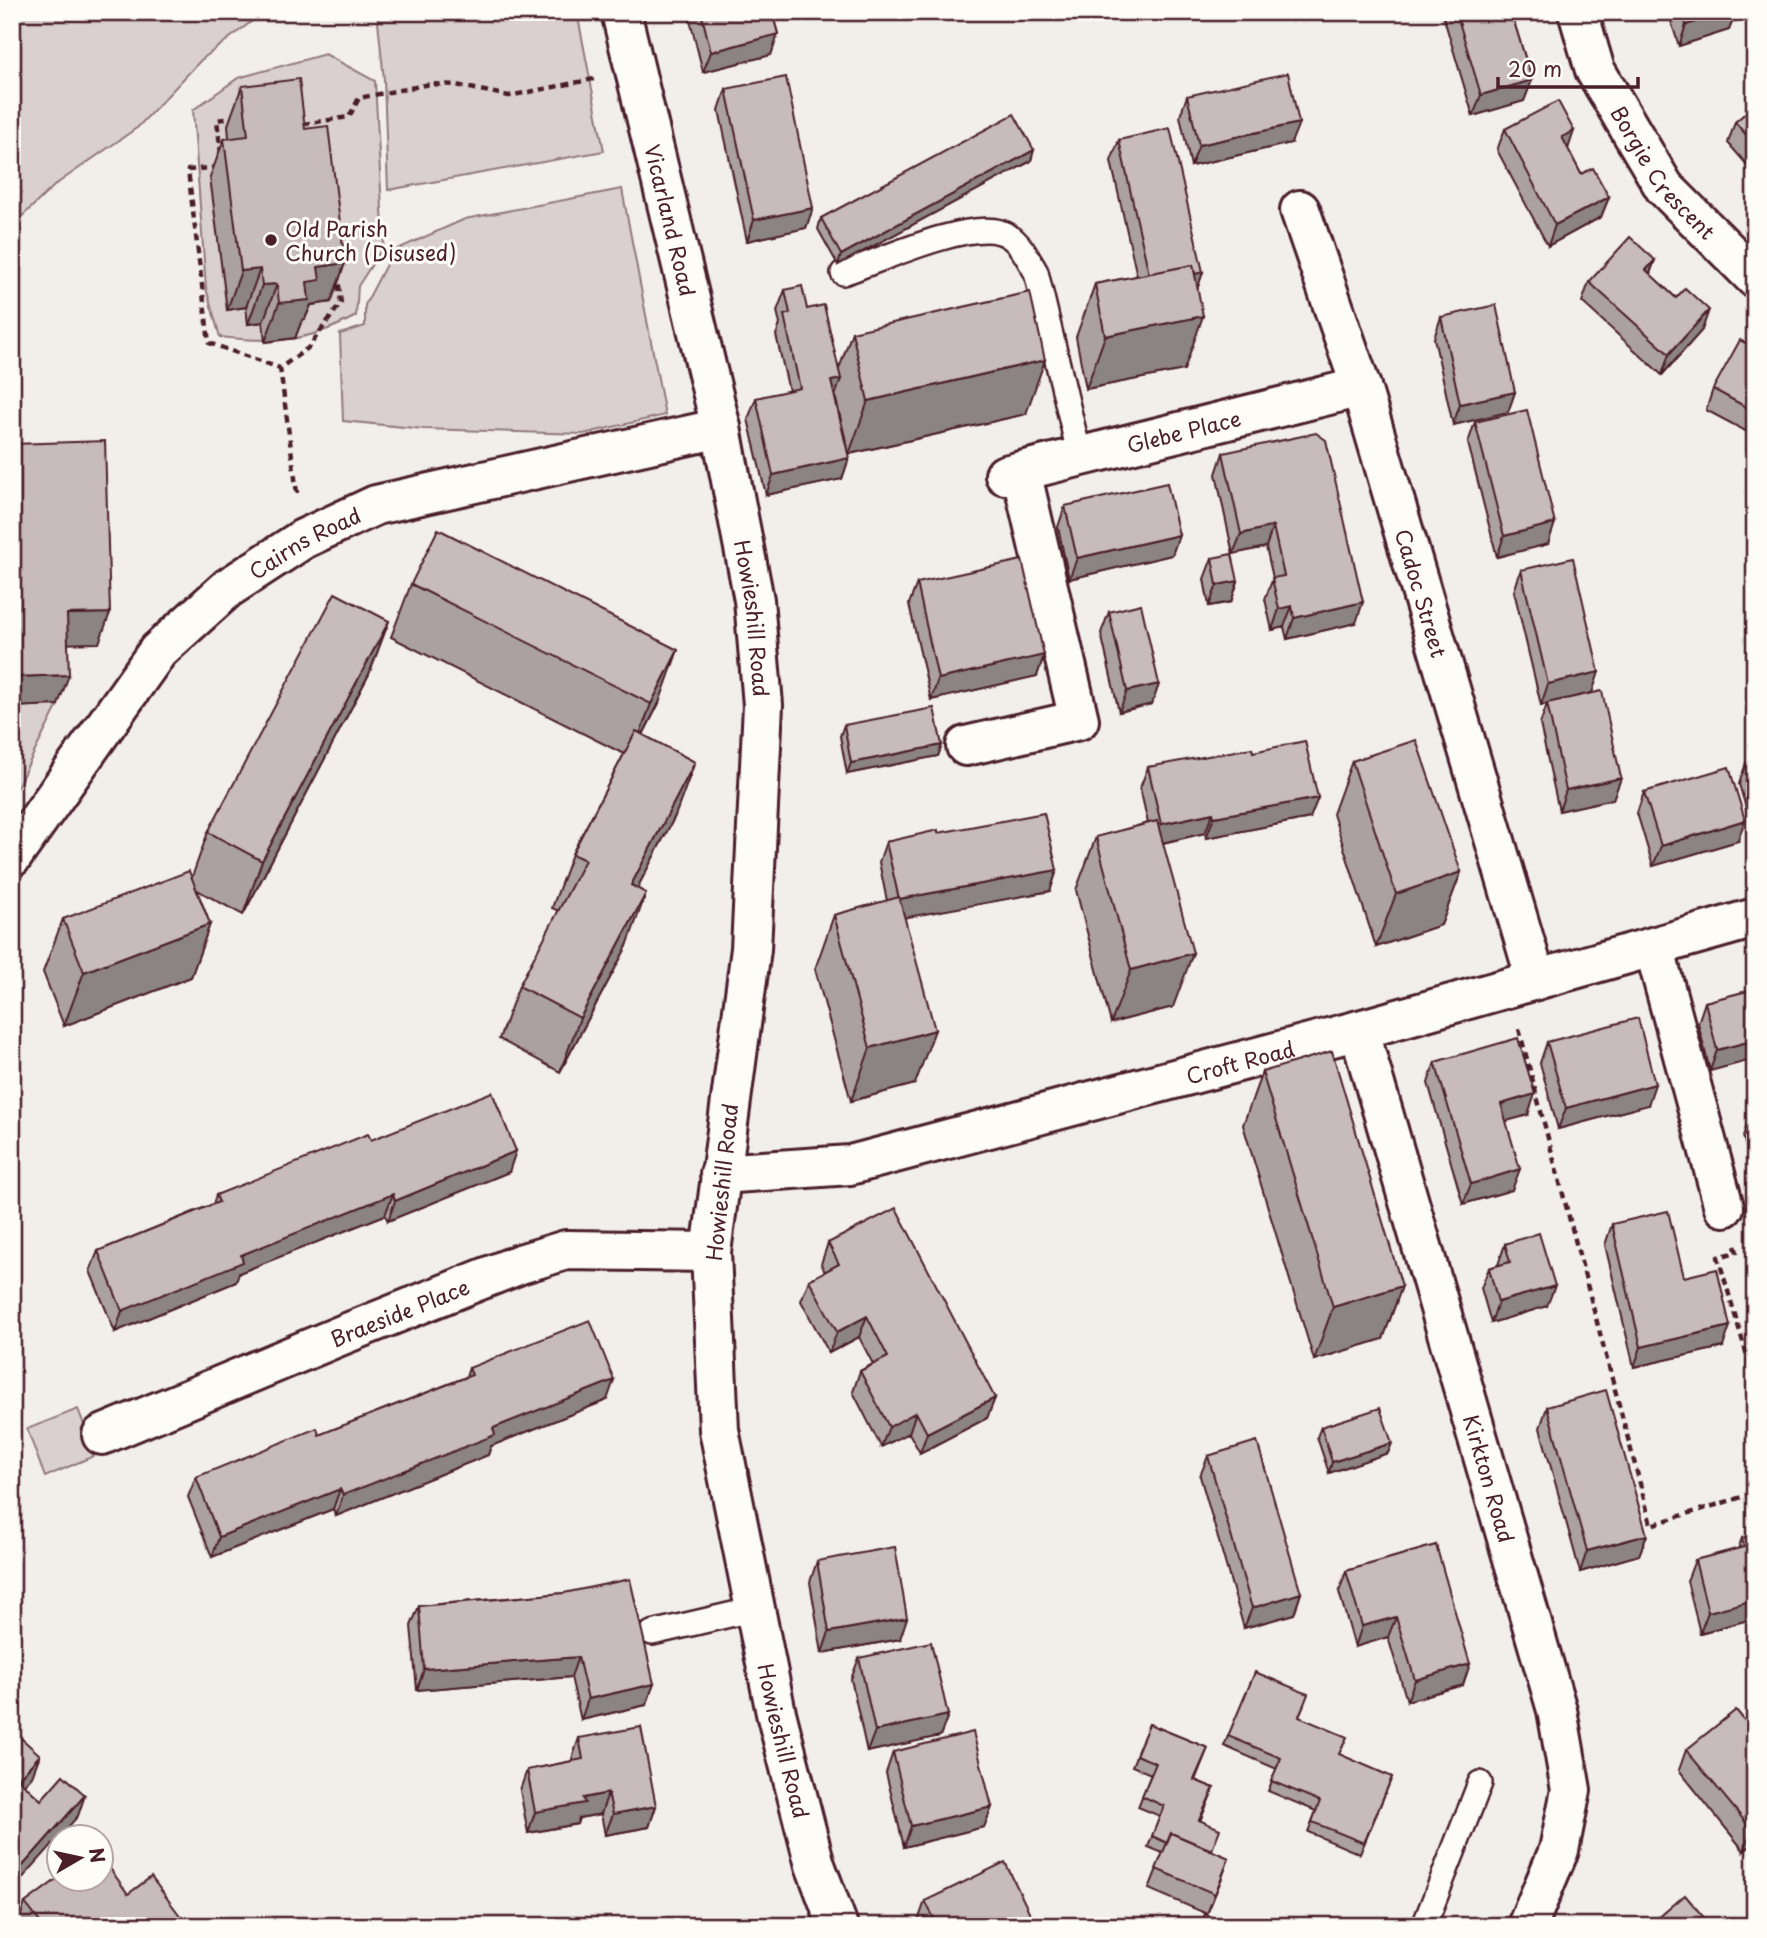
<svg xmlns="http://www.w3.org/2000/svg" width="1767" height="1938" font-family="'Playpen Sans',sans-serif">
<style>
.green{fill:#d9d0cf;stroke:#92787d;stroke-width:2}
.lines{fill:none;stroke-linecap:round;stroke-linejoin:round}
.lane-casing{stroke:#4a1f2b;stroke-width:28}
.street-casing{stroke:#4a1f2b;stroke-width:44}
.path{stroke:#4a1f2b;stroke-width:4.5;stroke-dasharray:7 5;stroke-linecap:butt}
.lane{stroke:#fdfcf7;stroke-width:23}
.street{stroke:#fdfcf7;stroke-width:38}
.wall{fill:#aca1a1;stroke:#4a1f2b;stroke-width:2}
.shaded-wall{fill:#8c8383;stroke:#4a1f2b;stroke-width:2}
.building{fill:#c8bbbb;stroke:#4a1f2b;stroke-width:2}
.poi-dot{fill:#4a1f2b;stroke:#fdfcf7;stroke-width:2.5}
.labels{text-anchor:middle;dominant-baseline:central;stroke-width:6;stroke-linejoin:round;paint-order:stroke}
.street-label{font-size:21px;fill:#4a1f2b;stroke:#fdfcf7}
.poi-label{font-size:21px;fill:#4a1f2b;stroke:#fdfcf7;text-anchor:start}
</style>
<rect width="100%" height="100%" fill="#f2efeb"/>
<filter id="ink" filterUnits="userSpaceOnUse"><feTurbulence type="fractalNoise" baseFrequency=".0143" numOctaves="2"/><feDisplacementMap in="SourceGraphic" scale="14" xChannelSelector="R" yChannelSelector="G"/><feConvolveMatrix kernelMatrix="1 2 1 2 8 2 1 2 1" color-interpolation-filters="sRGB"/></filter>
<g filter="url(#ink)">
<g class="green">
<path d="M12,12H264L201,60L138,127L55,185L12,226Z"/>
<path d="M377,12H577L604,151L388,190L384,80Z"/>
<path d="M325,54L375,81L384,246L358,286L356,316C307,343 275,343 220,337L206,288L193,110L238,78Z"/>
<path d="M622,189L665,415L583,434L424,429L343,421L340,334L365,326V305L393,251L465,219Z"/>
<path d="M58,705L12,797V707Z"/>
<path d="M78,1409L96,1455L45,1477L27,1429Z"/>
</g>
<g class="lines">
<defs>
<g id="lane">
<path d="M843,273C879,261 966,221 1000,232C1018,237 1027,257 1036,272L1080,457"/>
<path d="M652,1633L755,1609"/>
<path d="M1424,1926L1480,1783"/>
</g>
<g id="street">
<path id="s1" d="M621,12L721,428L754,600L763,705L751,949L711,1252L719,1430L776,1713L815,1865L838,1926"/>
<path id="s2" d="M1578,12L1595,70L1664,187L1755,278"/>
<path id="s3" d="M1300,210L1361,387L1536,980"/>
<path id="s4" d="M1005,475L1361,387"/>
<path d="M966,746L1079,720L1021,471"/>
<path id="s5" d="M12,857L158,651L228,588L303,539L376,505L721,428"/>
<path d="M1654,947L1724,1207"/>
<path id="s6" d="M1359,1030L1557,1710L1571,1790L1559,1850L1527,1926"/>
<path id="s7" d="M720,1174L850,1165L1359,1030L1755,918"/>
<path id="s8" d="M102,1435L342,1335L520,1264L566,1250L711,1252"/>
</g>
</defs>
<use href="#lane" class="lane-casing"/>
<use href="#street" class="street-casing"/>
<g class="path">
<path d="M303,124L349,117L359,98L430,84L456,85L509,96L594,79"/>
<path d="M221,154L217,120L236,117"/>
<path d="M218,167L188,170L209,343L280,368"/>
<path d="M297,493L280,368L308,348L341,303L338,277"/>
<path d="M1519,1029L1651,1525L1755,1493"/>
<path d="M1735,1246L1737,1252L1718,1257L1755,1383"/>
</g>
<use href="#lane" class="lane"/>
<use href="#street" class="street"/>
</g>
<g class="wall">
<path d="M688,12H772L778,34L771,55L703,72Z"/>
<path d="M1442,12H1511L1532,80L1524,101L1473,116Z"/>
<path d="M1668,12H1736L1729,30L1679,46Z"/>
<path d="M242,86L305,129L345,263L331,302L311,305L305,319L302,320L295,338L265,342L263,322L248,324L246,307L227,310L210,177L224,139L229,138L228,125Z"/>
<path d="M726,89L813,208L806,228L747,241L719,110Z"/>
<path d="M1187,96L1291,143L1191,166L1180,116Z"/>
<path d="M1755,105V174L1728,143L1735,122Z"/>
<path d="M1505,129L1568,149L1581,174L1609,197L1601,217L1548,246L1497,150Z"/>
<path d="M1119,140L1203,272L1197,289L1184,370L1086,389L1076,337L1095,284L1137,276L1111,161Z"/>
<path d="M1031,161L838,265L818,229L821,218Z"/>
<path d="M1655,260L1650,274L1676,298L1702,330L1662,375L1582,302L1589,282Z"/>
<path d="M785,290L807,309L839,369L852,332L1026,414L849,454L835,395L849,458L842,479L766,495L748,419L756,398L789,391L776,335L780,324L777,311Z"/>
<path d="M1441,317L1515,392L1508,412L1453,425L1434,338Z"/>
<path d="M1755,348V436L1706,410L1713,389Z"/>
<path d="M1475,422L1548,544L1497,557L1468,443Z"/>
<path d="M1223,453L1356,623L1287,639L1284,627L1272,630L1265,599L1273,578L1266,547L1233,554L1216,474Z"/>
<path d="M1065,506L1179,535L1172,555L1069,579L1058,527Z"/>
<path d="M1212,558L1238,581L1231,602L1209,606L1204,579Z"/>
<path d="M1521,570L1592,693L1564,700L1621,778L1613,799L1559,811L1540,724L1547,704L1541,705L1514,591Z"/>
<path d="M917,583L1044,655L1037,676L931,700L909,604Z"/>
<path d="M411,584L659,703L643,735L675,816L637,888L627,946L560,1072L499,1039L519,986L559,911L552,908L572,854L624,754L391,637Z"/>
<path d="M1109,612L1159,684L1152,704L1119,712L1101,633Z"/>
<path d="M389,621L369,674L243,915L197,890L210,924L191,977L64,1026L43,972L63,919L192,877L208,832Z"/>
<path d="M844,725L942,745L938,756L847,774L840,736Z"/>
<path d="M1253,752L1310,818L1206,838L1205,833L1163,843L1173,1007L1111,1023L1076,890L1096,837L1148,823L1140,788L1148,767Z"/>
<path d="M1352,761L1461,872L1441,925L1376,947L1333,814Z"/>
<path d="M1755,761V835H1754L1739,784L1746,763Z"/>
<path d="M1644,792L1738,841L1653,866L1637,813Z"/>
<path d="M938,833L1057,870L1050,891L904,917L915,1084L851,1101L815,969L834,915L887,901L879,862L886,842Z"/>
<path d="M1755,989L1710,1071L1698,1023L1705,1002Z"/>
<path d="M1547,1042L1648,1105L1558,1129L1540,1063Z"/>
<path d="M1435,1062L1528,1115L1506,1121L1512,1190L1463,1204L1428,1083Z"/>
<path d="M1262,1072L1402,1286L1383,1339L1314,1360L1243,1125Z"/>
<path d="M1755,1114V1182L1743,1136L1750,1115Z"/>
<path d="M371,1140L509,1172L388,1221L385,1215L239,1273L236,1282L115,1332L90,1271L98,1251L213,1204L216,1195Z"/>
<path d="M1612,1224L1684,1277L1723,1347L1634,1367L1605,1245Z"/>
<path d="M828,1243L995,1398L987,1418L920,1453L909,1433L881,1447L853,1392L860,1371L873,1364L859,1337L829,1353L801,1301L809,1280L825,1272L821,1264Z"/>
<path d="M1505,1244L1547,1306L1491,1323L1481,1288L1489,1268L1498,1265Z"/>
<path d="M1754,1298H1755V1351L1746,1319Z"/>
<path d="M469,1368L607,1400L491,1446L488,1455L336,1516L333,1509L212,1557L188,1497L196,1477L319,1435L466,1377Z"/>
<path d="M1547,1407L1647,1535L1639,1555L1580,1572L1540,1428Z"/>
<path d="M1321,1427L1392,1443L1388,1453L1329,1473L1317,1437Z"/>
<path d="M1208,1456L1301,1593L1294,1614L1244,1628L1200,1476Z"/>
<path d="M1755,1535L1752,1619L1700,1633L1687,1581L1695,1560L1738,1549L1742,1538Z"/>
<path d="M1436,1545L1463,1685L1407,1701L1388,1637L1355,1647L1339,1592L1346,1571Z"/>
<path d="M817,1561L900,1639L822,1653L810,1582Z"/>
<path d="M564,1593L646,1705L581,1720L571,1677L417,1690L411,1626L419,1606Z"/>
<path d="M859,1658L948,1715L940,1736L867,1752L851,1679Z"/>
<path d="M1299,1717L1340,1755L1392,1777L1360,1854L1308,1832L1316,1811L1268,1791L1277,1769L1224,1746L1228,1736Z"/>
<path d="M1149,1724L1208,1748L1195,1780L1214,1788L1200,1821L1212,1851L1229,1858L1207,1914L1149,1889L1163,1853L1148,1847L1160,1816L1138,1807L1151,1774L1132,1766Z"/>
<path d="M1755,1733V1842L1744,1851L1679,1770L1686,1750Z"/>
<path d="M579,1738L656,1806L649,1827L605,1835L601,1814L579,1818L577,1824L528,1833L520,1790L527,1770L572,1761V1759Z"/>
<path d="M893,1752L992,1807L984,1827L904,1847L886,1773Z"/>
<path d="M128,1894L182,1926H20L18,1923L25,1903Z"/>
<path d="M925,1901L1036,1926H920L918,1921Z"/>
</g>
<g class="shaded-wall">
<path d="M1728,12H1736L1729,30L1679,46L1686,25Z"/>
<path d="M778,34L771,55L703,72L711,52Z"/>
<path d="M1532,80L1524,101L1473,116L1481,95Z"/>
<path d="M1299,123L1291,143L1191,166L1199,145Z"/>
<path d="M1574,131L1567,152L1562,137Z"/>
<path d="M1034,150L1031,161L838,265L841,255Z"/>
<path d="M1609,197L1601,217L1548,246L1555,225Z"/>
<path d="M813,208L806,228L747,241L754,220Z"/>
<path d="M1655,260L1647,280L1646,270Z"/>
<path d="M345,263L331,302L311,305L305,319L302,320L295,338L265,342L279,303L307,282L318,267Z"/>
<path d="M260,269L246,307L227,310L241,271Z"/>
<path d="M1203,272L1196,293L1151,284Z"/>
<path d="M277,284L263,322L248,324L262,285Z"/>
<path d="M1709,310L1702,330L1662,375L1669,354Z"/>
<path d="M1203,316L1184,370L1086,389L1105,336Z"/>
<path d="M1045,360L1026,414L849,454L868,401Z"/>
<path d="M841,379L834,399L831,381Z"/>
<path d="M1515,392L1508,412L1453,425L1460,404Z"/>
<path d="M849,458L842,479L766,495L773,475Z"/>
<path d="M1555,523L1548,544L1497,557L1504,536Z"/>
<path d="M1273,526L1266,547L1233,554L1241,534Z"/>
<path d="M1179,535L1172,555L1069,579L1077,558Z"/>
<path d="M1238,581L1231,602L1209,606L1217,585Z"/>
<path d="M1363,602L1356,623L1287,639L1294,618Z"/>
<path d="M1292,606L1284,627L1272,630L1279,609Z"/>
<path d="M110,613L99,643L56,644L67,614Z"/>
<path d="M389,621L369,674L243,915L262,861Z"/>
<path d="M678,650L659,703L631,758L651,704Z"/>
<path d="M1044,655L1037,676L931,700L938,679Z"/>
<path d="M1599,672L1592,693L1541,705L1548,684Z"/>
<path d="M69,675L58,705L12,707V677Z"/>
<path d="M1159,684L1152,704L1119,712L1127,691Z"/>
<path d="M942,745L938,756L847,774L851,763Z"/>
<path d="M695,762L675,816L611,938L631,885Z"/>
<path d="M1621,778L1613,799L1559,811L1566,790Z"/>
<path d="M1318,798L1310,818L1206,838L1214,817Z"/>
<path d="M1213,813L1205,833L1153,845L1161,824Z"/>
<path d="M1745,820L1738,841L1653,866L1661,846Z"/>
<path d="M1057,870L1050,891L892,920L899,899Z"/>
<path d="M1461,872L1441,925L1376,947L1396,894Z"/>
<path d="M646,893L627,946L560,1072L580,1018Z"/>
<path d="M210,924L191,977L64,1026L84,972Z"/>
<path d="M1193,953L1173,1007L1111,1023L1131,970Z"/>
<path d="M935,1030L915,1084L851,1101L870,1048Z"/>
<path d="M1755,1040V1059L1710,1071L1717,1050Z"/>
<path d="M1655,1084L1648,1105L1558,1129L1566,1108Z"/>
<path d="M1535,1094L1528,1115L1493,1125L1501,1104Z"/>
<path d="M516,1151L509,1172L388,1221L395,1201Z"/>
<path d="M1520,1169L1512,1190L1463,1204L1471,1184Z"/>
<path d="M393,1194L385,1215L239,1273L236,1282L115,1332L122,1311L241,1255Z"/>
<path d="M1402,1286L1383,1339L1314,1360L1333,1307Z"/>
<path d="M1555,1286L1547,1306L1491,1323L1498,1302Z"/>
<path d="M867,1316L859,1337L829,1353L837,1332Z"/>
<path d="M1730,1326L1723,1347L1634,1367L1641,1347Z"/>
<path d="M614,1380L607,1400L491,1446L488,1455L336,1516L343,1495L493,1428Z"/>
<path d="M995,1398L987,1418L920,1453L927,1433Z"/>
<path d="M916,1412L909,1433L881,1447L889,1427Z"/>
<path d="M1392,1443L1388,1453L1329,1473L1332,1462Z"/>
<path d="M340,1489L333,1509L212,1557L219,1537Z"/>
<path d="M1647,1535L1639,1555L1580,1572L1587,1551Z"/>
<path d="M1301,1593L1294,1614L1244,1628L1252,1608Z"/>
<path d="M1755,1599V1612L1752,1619L1700,1633L1708,1612Z"/>
<path d="M1396,1617L1388,1637L1355,1647L1362,1626Z"/>
<path d="M907,1618L900,1639L822,1653L829,1632Z"/>
<path d="M578,1657L571,1677L417,1690L424,1669Z"/>
<path d="M1470,1664L1463,1685L1407,1701L1415,1680Z"/>
<path d="M654,1684L646,1705L581,1720L588,1699Z"/>
<path d="M948,1715L940,1736L867,1752L875,1731Z"/>
<path d="M40,1755L32,1776L12,1798L18,1779Z"/>
<path d="M608,1793L601,1814L579,1818L577,1824L528,1833L535,1812L583,1798Z"/>
<path d="M85,1795L78,1816L12,1890V1878Z"/>
<path d="M656,1806L649,1827L605,1835L613,1814Z"/>
<path d="M992,1807L984,1827L904,1847L911,1826Z"/>
<path d="M1755,1828V1842L1744,1851L1752,1830Z"/>
<path d="M1229,1858L1222,1878L1207,1914L1215,1894Z"/>
</g>
<g class="building">
<path d="M701,12H772L778,34L711,52Z"/>
<path d="M1456,12H1511L1532,80L1481,95Z"/>
<path d="M1682,12H1728L1686,25Z"/>
<path d="M1288,73L1299,123L1199,145L1187,96Z"/>
<path d="M786,77L813,208L754,220L726,89Z"/>
<path d="M299,79L305,129L328,126L345,263L318,267L320,280L307,282L309,300L279,303L277,284L262,285L260,269L241,271L224,139L248,136L242,86Z"/>
<path d="M1558,101L1574,131L1562,137L1581,174L1593,168L1609,197L1555,225L1505,129Z"/>
<path d="M1755,105V145L1735,122Z"/>
<path d="M1014,114L1034,150L841,255L821,218Z"/>
<path d="M1170,128L1203,272L1195,274L1193,265L1149,274L1119,140Z"/>
<path d="M1630,237L1655,260L1646,270L1676,298L1685,288L1709,310L1669,354L1589,282Z"/>
<path d="M1193,265L1203,316L1105,336L1095,284Z"/>
<path d="M802,286L807,309L824,305L841,379L831,381L849,458L773,475L756,398L800,388L784,315L790,313L785,290Z"/>
<path d="M1030,292L1045,360L868,401L852,332Z"/>
<path d="M1496,305L1515,392L1460,404L1441,317Z"/>
<path d="M1740,340L1755,348V412L1713,389Z"/>
<path d="M1527,410L1555,523L1504,536L1475,422Z"/>
<path d="M1316,433L1326,440L1363,602L1294,618L1292,606L1279,609L1272,578L1284,576L1273,526L1241,534L1223,453Z"/>
<path d="M105,441L110,613L67,614L69,675L12,677V444Z"/>
<path d="M1167,483L1179,535L1077,558L1065,506Z"/>
<path d="M438,529L678,650L651,704L411,584Z"/>
<path d="M1232,554L1238,581L1217,585L1212,558Z"/>
<path d="M1573,558L1599,672L1548,684L1521,570Z"/>
<path d="M1022,560L1044,655L938,679L917,583Z"/>
<path d="M335,593L389,621L262,861L208,832Z"/>
<path d="M1141,604L1159,684L1127,691L1109,612Z"/>
<path d="M1602,691L1621,778L1566,790L1547,703Z"/>
<path d="M934,708L942,745L851,763L844,725Z"/>
<path d="M636,731L695,762L631,885L646,893L580,1018L519,986L585,860L572,854Z"/>
<path d="M1416,740L1461,872L1396,894L1352,761Z"/>
<path d="M1305,741L1318,798L1214,817L1213,813L1161,824L1148,767L1252,748L1253,752Z"/>
<path d="M1755,761V791L1746,763Z"/>
<path d="M1729,767L1745,820L1661,846L1644,792Z"/>
<path d="M1044,813L1057,870L899,899L886,842L938,830V833Z"/>
<path d="M1157,821L1193,953L1131,970L1096,837Z"/>
<path d="M189,871L210,924L84,972L63,919Z"/>
<path d="M899,897L935,1030L870,1048L834,915Z"/>
<path d="M1755,989V1040L1717,1050L1705,1002Z"/>
<path d="M1638,1018L1655,1084L1566,1108L1547,1042Z"/>
<path d="M1518,1038L1535,1094L1501,1104L1520,1169L1471,1184L1435,1062Z"/>
<path d="M1332,1051L1402,1286L1333,1307L1262,1072Z"/>
<path d="M492,1092L516,1151L395,1201L393,1194L241,1255L243,1262L122,1311L98,1251L219,1202L216,1195L368,1134L371,1140Z"/>
<path d="M1755,1114V1132L1750,1115Z"/>
<path d="M896,1208L995,1398L927,1433L916,1412L889,1427L860,1371L888,1357L867,1316L837,1332L809,1280L839,1264L828,1243Z"/>
<path d="M1668,1211L1684,1277L1717,1269L1730,1326L1641,1347L1612,1224Z"/>
<path d="M1539,1233L1555,1286L1498,1302L1489,1268L1510,1262L1505,1244Z"/>
<path d="M590,1320L614,1380L493,1428L495,1435L343,1495L340,1489L219,1537L196,1477L317,1428L319,1435L472,1375L469,1368Z"/>
<path d="M1606,1390L1647,1535L1587,1551L1547,1407Z"/>
<path d="M1380,1408L1392,1443L1332,1462L1321,1427Z"/>
<path d="M1257,1441L1301,1593L1252,1608L1208,1456Z"/>
<path d="M1755,1535V1600L1708,1612L1695,1560L1744,1547L1742,1538Z"/>
<path d="M1436,1545L1470,1664L1415,1680L1396,1617L1362,1626L1346,1571Z"/>
<path d="M895,1547L907,1618L829,1632L817,1561Z"/>
<path d="M630,1579L654,1684L588,1699L578,1657L424,1669L419,1606L564,1593Z"/>
<path d="M931,1642L948,1715L875,1731L859,1658Z"/>
<path d="M1255,1672L1308,1694L1299,1717L1347,1737L1339,1754L1392,1777L1364,1843L1312,1822L1320,1801L1271,1781L1281,1758L1228,1736Z"/>
<path d="M1736,1710L1755,1733V1828L1752,1830L1686,1750Z"/>
<path d="M1149,1724L1208,1748L1194,1780L1214,1788L1199,1820L1220,1829L1212,1850L1171,1833L1167,1843L1152,1836L1164,1806L1142,1796L1156,1763L1136,1755Z"/>
<path d="M641,1727L656,1806L613,1814L608,1793L583,1798L585,1803L535,1812L527,1770L583,1759L579,1738Z"/>
<path d="M12,1730L40,1755L18,1779L41,1800L63,1775L85,1795L12,1878Z"/>
<path d="M973,1732L992,1807L911,1826L893,1752Z"/>
<path d="M1171,1833L1229,1858L1215,1894L1156,1869Z"/>
<path d="M102,1857L128,1894L151,1877L184,1921L177,1926H43L25,1903L60,1877V1879H102Z"/>
<path d="M1005,1862L1036,1926H938L925,1901Z"/>
<path d="M1685,1895L1711,1926H1649Z"/>
<path d="M1205,1914L1233,1926H1200Z"/>
</g>
</g>
<circle class="poi-dot" cx="271" cy="240" r="7"/>
<g class="labels">
<g class="street-label">
<text stroke="none"><textPath href="#s2" startOffset="184">Borgie Crescent</textPath></text>
<text stroke="none"><textPath href="#s1" startOffset="214">Vicarland Road</textPath></text>
<text stroke="none"><textPath href="#s4" startOffset="184">Glebe Place</textPath></text>
<text stroke="none"><textPath href="#s5" startOffset="436">Cairns Road</textPath></text>
<text stroke="none"><textPath href="#s3" startOffset="402">Cadoc Street</textPath></text>
<text stroke="none"><textPath href="#s1" startOffset="621">Howieshill Road</textPath></text>
<text stroke="none"><textPath href="#s7" startOffset="534">Croft Road</textPath></text>
<text transform="translate(721 1182) rotate(-84)">Howieshill Road</text>
<text stroke="none"><textPath href="#s8" startOffset="322">Braeside Place</textPath></text>
<text stroke="none"><textPath href="#s6" startOffset="467">Kirkton Road</textPath></text>
<text stroke="none"><textPath href="#s1" startOffset="1754">Howieshill Road</textPath></text>
</g>
<g class="poi-label">
<text x="285" y="228">Old Parish<tspan x="285" dy="24">Church (Disused)</tspan></text>
</g>
</g>
<rect width="1767" height="1938" fill="none" stroke="#fdfcf7" stroke-width="42"/>
<rect x="21" y="21" width="1725" height="1896" fill="none" stroke="#4a1f2b" stroke-width="2.5" filter="url(#ink)"/>
<g transform="translate(80 1858) rotate(81)"><circle r="33" fill="#fdfcf7" stroke="#b5a4a5" stroke-width="2"/>
<path d="M0-5L12 26L0 18L-12 26Z" fill="#4a1f2b"/>
<text y="-10" font-size="19" font-weight="bold" text-anchor="middle" fill="#4a1f2b">N</text>
</g>
<path d="M1498 77v10h140v-10" fill="none" stroke="#4a1f2b" stroke-width="3.5"/>
<text x="1508" y="77" font-size="21" fill="#4a1f2b" stroke="#fdfcf7" stroke-width="5" paint-order="stroke">20 m</text>
</svg>
